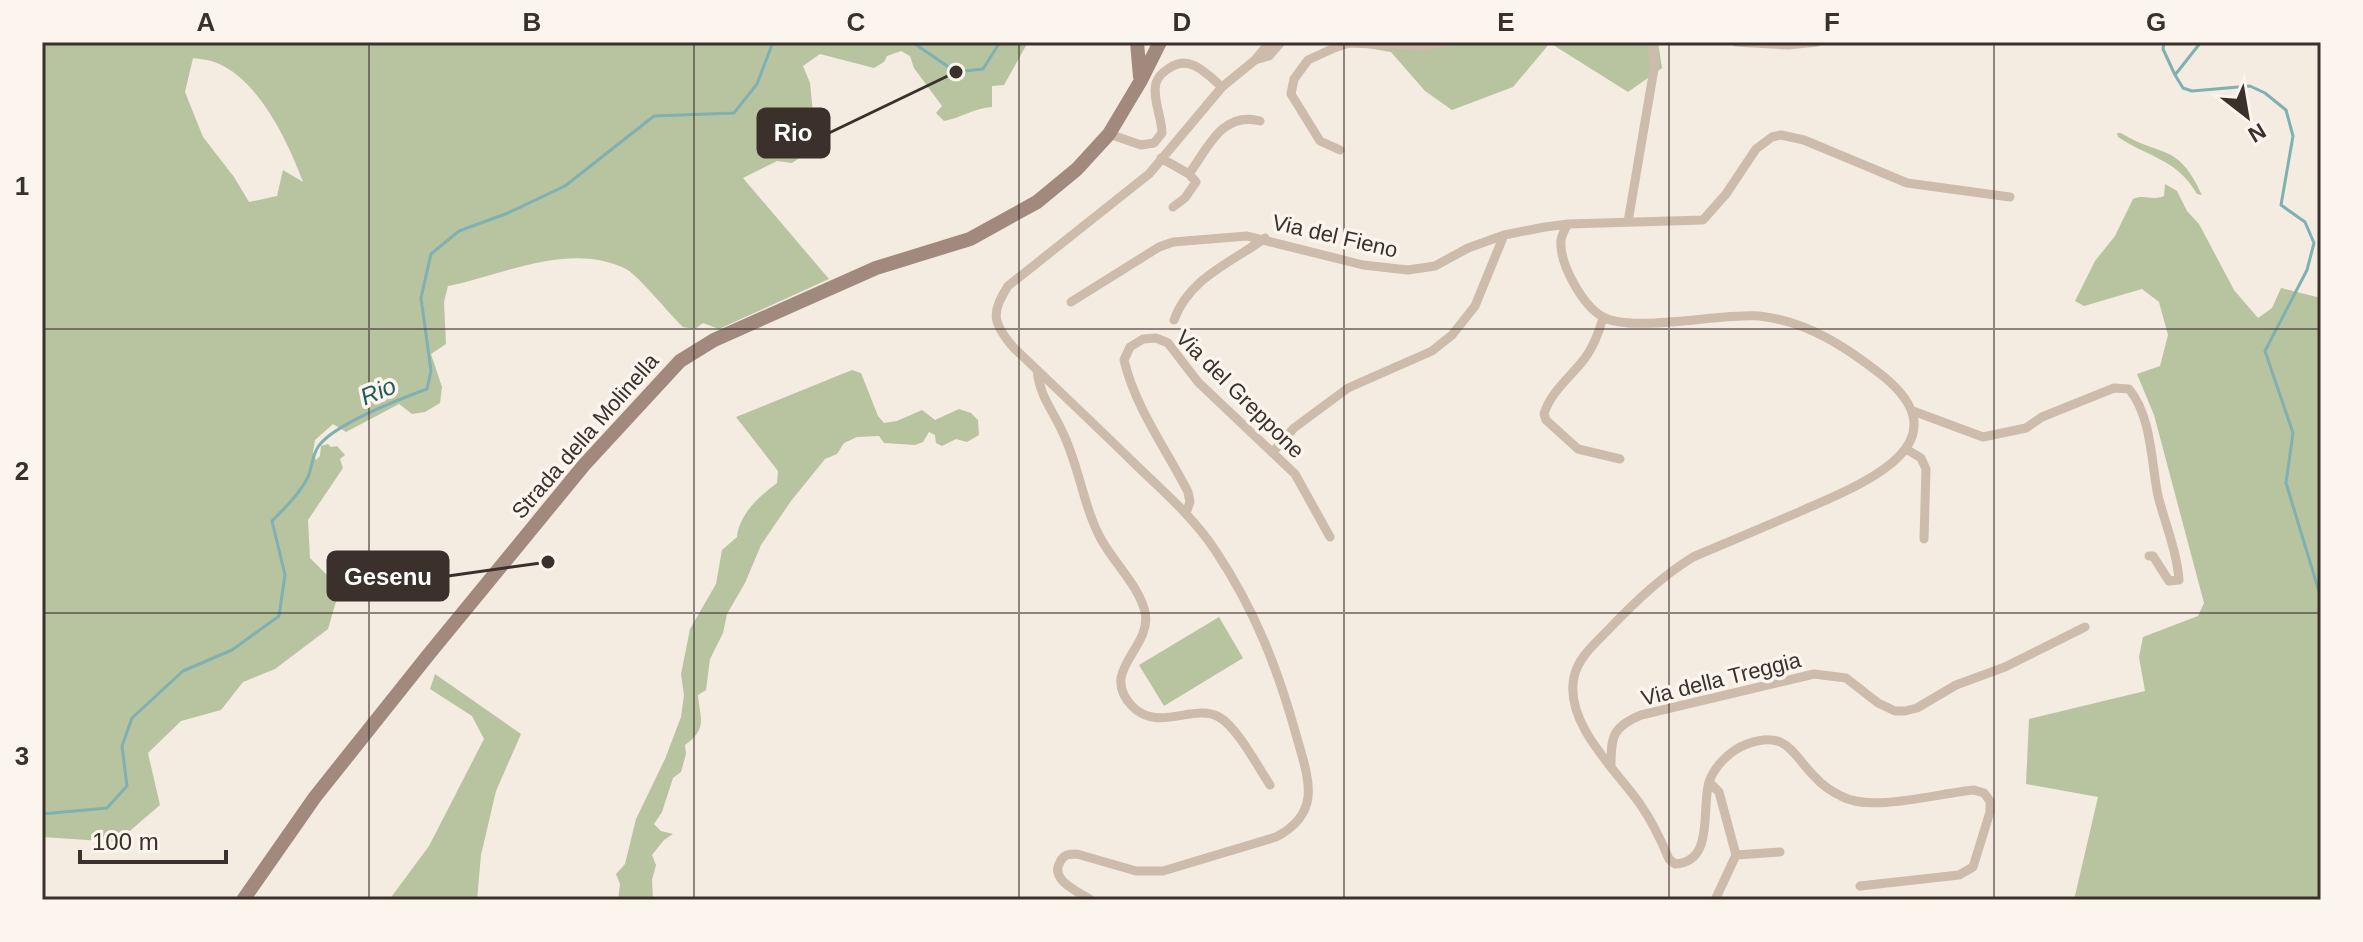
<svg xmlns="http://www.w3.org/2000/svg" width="2363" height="942" font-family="Helvetica,sans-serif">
<rect width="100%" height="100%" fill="#f4ebe1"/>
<!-- green -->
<path fill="#b8c4a0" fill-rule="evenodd" d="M42,42H1028L1004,85L992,86V107C974,108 961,118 944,121L936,113L942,106L914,68L910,56L901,51L887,56L884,62L874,68L820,54L803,66L810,83L813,113L810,130L804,142L805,154L792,163L777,161L743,178L829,279L719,329L703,323L695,329L683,327C669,314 640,277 626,269C570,241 503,275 448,286L444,302L446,344L431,354L442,387L440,403L425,412L412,414L399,404L346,432L333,424L315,440L313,452L316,460L320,456L321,446L328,444L331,447L337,446L345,455L340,459L343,468L308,520L310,558L340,588L328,629L275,669L243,682L221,710L181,721L148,753L160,805L117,842L42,837ZM193,58C200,59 210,60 217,63C259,80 288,142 303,182L283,170L277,196L249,202L234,177L203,137L185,92Z
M1357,42H1658L1662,68L1628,92L1550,43L1513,87L1452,110L1425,91L1391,52L1362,47Z
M2117,133H2121C2162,158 2178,142 2202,195L2197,194C2177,159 2148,157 2118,137Z
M2165,184L2177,191L2187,211L2199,224L2234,290L2258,318L2272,308L2281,288L2321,298V900H2074L2098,797L2026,784L2029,719L2145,691L2139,657L2143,637L2198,616L2204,603L2154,415L2137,374L2160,366L2168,335L2159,302L2142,289L2084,306L2075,301L2095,261L2115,236L2133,199C2144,194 2153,201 2164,196Z
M852,370L861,373L878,416L884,423L897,421L922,410L935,420L959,409L971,413L978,420L979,435L967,442L956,439L942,446L936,443L935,435L929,432L923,442L915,445L884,443L879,436L857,437L844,443L837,454L825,459L791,501L761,545L745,583L727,614L723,633L710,659L706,690L698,695C700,719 708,728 685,745L686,754L681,772L673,778L662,812L654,824L661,831L673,834L664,840L652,855L656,865L652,880L653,900H618L620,884L616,874L625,864L636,819L665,759L681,717L684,695L681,674L690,629L716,584L722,550L737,537C739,515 759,496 777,483L778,471L736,417Z
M1219,617L1243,658L1164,706L1139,665Z
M435,674L521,734L496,791L481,855L477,900H389L429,846L484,739L472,716L430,689Z"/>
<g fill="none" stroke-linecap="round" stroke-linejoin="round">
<!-- stream -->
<path stroke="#7fb0b2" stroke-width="3" d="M912,42L956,72L983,69L1000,42
M2164,42L2163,49L2175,75
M2201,42L2175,75L2183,88L2192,91L2250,86L2265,93L2286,110L2293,136L2281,205L2305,222L2314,243L2307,270L2265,351L2293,433L2286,483L2321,598
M42,814L107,808L127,786L122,746L132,718L183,671L232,650L279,616L285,575L272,521C285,508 300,493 308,477C312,468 312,456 318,447C333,424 400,399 427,389L431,371L421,298L431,254L459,231L508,213L565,186L654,116L734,113L757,84L773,42"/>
<!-- minor -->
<path stroke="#cdbbac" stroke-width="9" d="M1736,42L1788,45L1817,42
M1255,60L1269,56L1281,42
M1109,134L1141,145L1154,143L1162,133C1162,118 1152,98 1156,83C1158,77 1163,72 1168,69C1189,53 1206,73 1222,87
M1340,150L1320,141L1291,94L1294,79L1308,60L1334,48L1349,43L1423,46L1449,42
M1161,158L1189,174
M1173,207L1185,198L1196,182L1189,174C1208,148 1222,111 1260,121
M1628,222L1654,69L1652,42
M1568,224C1565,229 1562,234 1561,240C1559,264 1583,306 1603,317C1631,333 1722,313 1759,316C1807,321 1846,347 1883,376C1969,446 1855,487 1799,512C1764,527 1729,542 1693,557C1661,577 1636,601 1610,628C1596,643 1578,657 1574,677C1564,723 1616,770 1640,804C1652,821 1661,840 1669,859L1675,864C1715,862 1701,808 1709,782C1715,765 1731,750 1747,744C1788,729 1792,755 1816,778C1822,785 1833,792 1841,796C1870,813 1939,793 1974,790L1984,793L1990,801V812L1973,867L1959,875L1860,886
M1071,302L1159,247L1173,242L1247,236L1363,265L1408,270L1435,266L1468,248L1504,235L1545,227L1568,224L1703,220L1726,194L1756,149L1772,137L1781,135L1804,140L1907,183L2010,197
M1603,318C1599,332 1594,346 1585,358C1571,377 1551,391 1544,414L1546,420L1578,449L1620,459
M1174,320C1189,278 1231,263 1265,238
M1037,370C1040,397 1051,407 1062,431C1079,465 1083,506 1101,539C1114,563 1139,586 1145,612C1153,648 1098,670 1132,706C1157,733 1194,703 1219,717C1237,727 1258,767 1270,785
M1913,411L1983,437L2026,428L2042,417L2114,388L2129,389C2152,417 2151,462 2158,496C2165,523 2177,552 2179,580L2169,581L2153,556H2149
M1906,449L1921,458L1926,469L1924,539
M1273,452L1294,428L1348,388L1432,351L1452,335L1475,306L1504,235
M1186,513L1190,502L1188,492C1166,449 1135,407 1124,360L1130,347L1143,339L1156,338L1168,343L1198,382L1295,474L1330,537
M1611,766C1611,737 1612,727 1641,715L1814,674L1846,678L1878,703L1895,711H1905L1917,708L1956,685L2005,667L2085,627
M1709,782L1719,792L1736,855L1715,900
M1736,855L1780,852
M1091,900C1079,892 1049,880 1060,862C1064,854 1069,854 1077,854L1136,871H1163L1276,837C1322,813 1309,780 1297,738C1278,669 1255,610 1215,550C1194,518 1164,492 1137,466C1096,426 1055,387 1014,348C993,324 990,313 1008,286L1149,174L1222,87L1255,60L1270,42"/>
<!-- secondary -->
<path stroke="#a18a7d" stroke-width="14" d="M1137,42L1140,77
M243,900L315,797L429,654L584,465L680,361L714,340L876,268L970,239L1037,202L1077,169L1109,134L1140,82L1160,42"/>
</g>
<!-- grid -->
<path fill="none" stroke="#3b302b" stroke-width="2" stroke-opacity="0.55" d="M369,42V900M694,42V900M1019,42V900M1344,42V900M1669,42V900M1994,42V900M42,329H2321M42,613H2321"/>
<g text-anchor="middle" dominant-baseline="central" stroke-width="7" stroke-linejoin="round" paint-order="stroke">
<!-- street labels -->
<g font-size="22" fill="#3b302b" stroke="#fbf5ee">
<text transform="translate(1335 236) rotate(13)">Via del Fieno</text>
<text transform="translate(1240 394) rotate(45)">Via del Greppone</text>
<text transform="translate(585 436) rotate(-49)">Strada della Molinella</text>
<text transform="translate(1721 679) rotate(-14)">Via della Treggia</text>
</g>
<!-- water labels -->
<g font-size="24" font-style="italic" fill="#1f5a5e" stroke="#fbf5ee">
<text transform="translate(378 391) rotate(-23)">Rio</text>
</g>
</g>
<!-- callouts -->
<path fill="none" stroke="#3b302b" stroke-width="3" d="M956 72L829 133M548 562L448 576"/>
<g fill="#3b302b" stroke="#fbf5ee" stroke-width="3">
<circle cx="956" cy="72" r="8"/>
<circle cx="548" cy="562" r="8"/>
</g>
<g fill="#3b302b" stroke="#3b302b" stroke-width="3">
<rect x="758" y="109" width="71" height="48" rx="8"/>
<rect x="328" y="552" width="120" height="48" rx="8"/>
</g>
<g font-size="24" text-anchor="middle" font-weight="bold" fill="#fff">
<text x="793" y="141">Rio</text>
<text x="388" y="585">Gesenu</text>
</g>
<!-- border -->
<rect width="2363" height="942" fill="none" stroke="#fbf5ee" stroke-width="88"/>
<!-- north arrow -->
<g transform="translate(2247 116) rotate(149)" stroke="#fbf5ee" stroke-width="6" paint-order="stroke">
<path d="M0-6L14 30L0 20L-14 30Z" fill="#3b302b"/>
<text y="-12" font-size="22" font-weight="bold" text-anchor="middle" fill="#3b302b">N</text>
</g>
<!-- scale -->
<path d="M80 850v12h146v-12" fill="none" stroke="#3b302b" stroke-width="4"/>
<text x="92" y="850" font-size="24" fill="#3b302b" stroke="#fbf5ee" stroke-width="6" paint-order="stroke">100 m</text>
<rect x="44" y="44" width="2275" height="854" fill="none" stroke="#3b302b" stroke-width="3"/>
<g font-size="26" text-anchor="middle" font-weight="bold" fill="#3b302b">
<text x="206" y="31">A</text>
<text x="532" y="31">B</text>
<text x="856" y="31">C</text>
<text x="1182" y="31">D</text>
<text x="1506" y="31">E</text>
<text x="1832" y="31">F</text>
<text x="2156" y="31">G</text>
<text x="22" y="195">1</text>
<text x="22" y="480">2</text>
<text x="22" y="765">3</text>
</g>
</svg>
